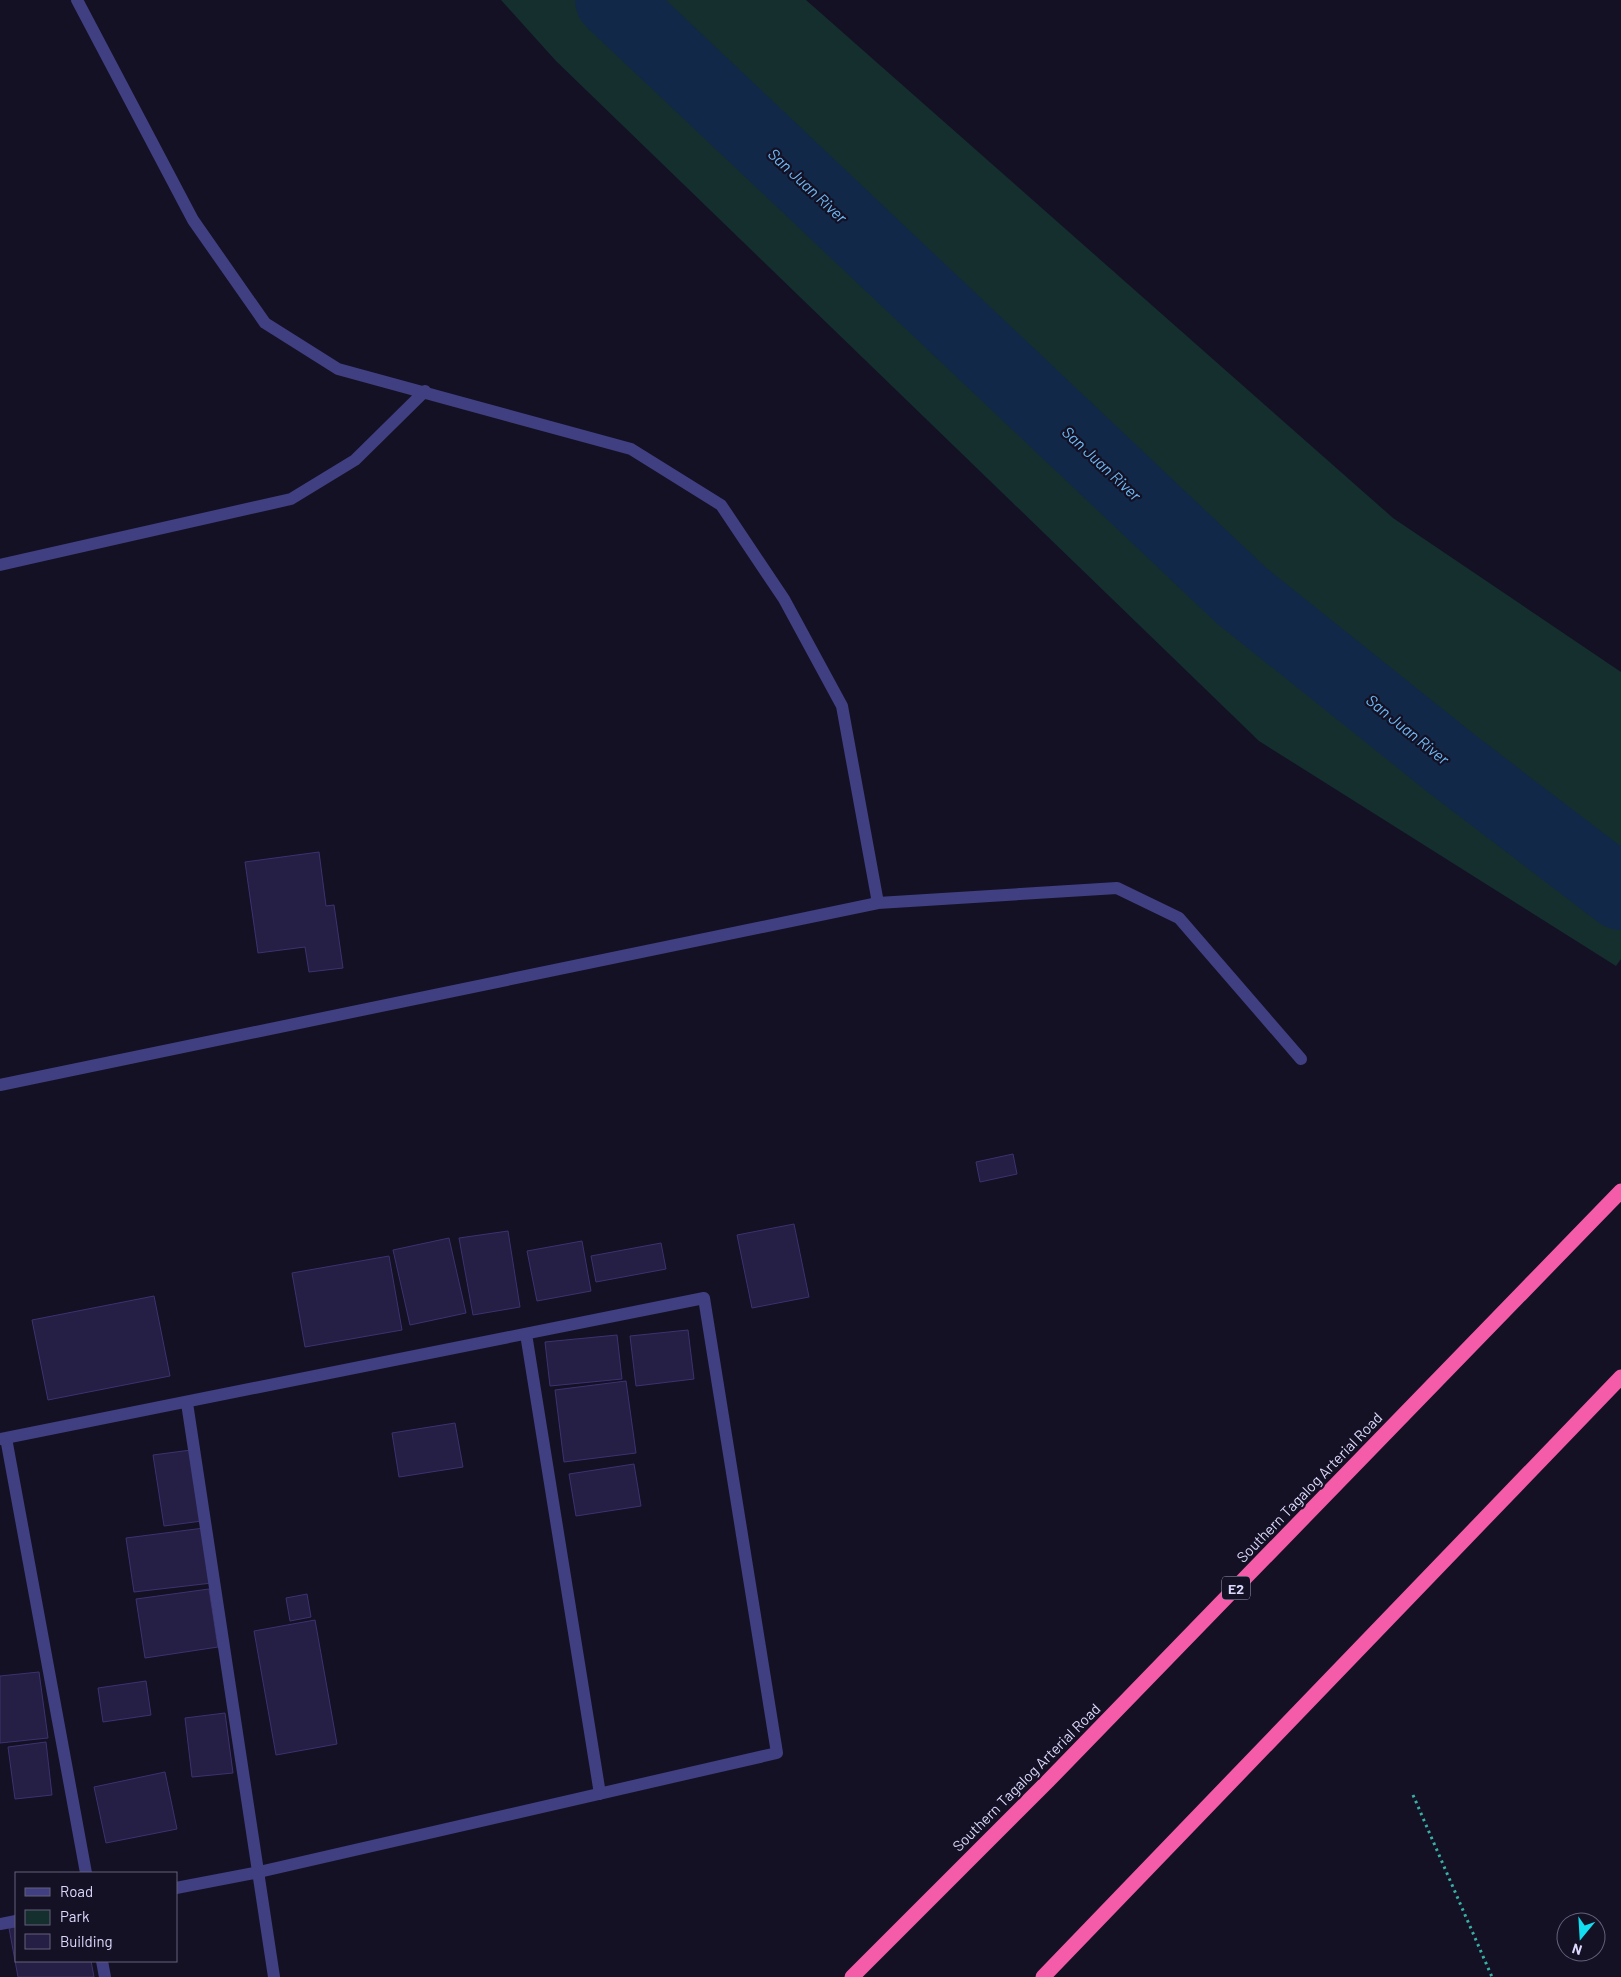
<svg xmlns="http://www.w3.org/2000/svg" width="1621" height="1977" font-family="Barlow,sans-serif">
<rect width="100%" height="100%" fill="#141125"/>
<!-- green -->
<path fill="#142f2d" d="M501,0H806L1393,518L1621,672V959L1616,966L1259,741L556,61Z"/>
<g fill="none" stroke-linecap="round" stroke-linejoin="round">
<!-- river -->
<path stroke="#122848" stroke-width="74" d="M612,0L1242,596L1452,764L1621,893"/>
</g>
<!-- building -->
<path fill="#251e45" stroke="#3d3270" d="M319,852L326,906L334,905L343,968L309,972L305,947L258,953L245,862Z
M1013,1154L1017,1174L980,1182L976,1162Z
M794,1224L809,1297L752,1308L737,1235Z
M508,1231L520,1307L473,1315L459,1238Z
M449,1238L466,1313L410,1325L393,1250Z
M582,1241L591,1291L537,1301L527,1251Z
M661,1243L666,1269L596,1282L591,1256Z
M389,1256L402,1330L305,1347L292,1273Z
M154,1296L170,1376L48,1400L32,1320Z
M688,1330L694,1379L636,1386L630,1336Z
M617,1335L622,1379L550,1386L545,1342Z
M626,1381L636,1453L564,1462L555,1390Z
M455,1423L463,1467L399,1477L392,1433Z
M191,1450L202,1521L164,1526L153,1455Z
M634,1464L641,1506L576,1516L569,1474Z
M204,1528L212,1583L134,1592L126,1538Z
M209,1589L218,1647L145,1658L136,1599Z
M307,1594L311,1617L290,1621L286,1598Z
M315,1620L337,1744L276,1755L254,1631Z
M39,1672L48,1738L0,1743V1676Z
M146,1681L151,1715L103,1722L98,1688Z
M225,1713L233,1773L192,1777L185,1718Z
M46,1742L52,1795L15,1799L8,1747Z
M165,1772L177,1829L106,1843L94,1787Z
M16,1927V1961H91L94,1977H18L9,1928Z"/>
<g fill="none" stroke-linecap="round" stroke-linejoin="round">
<!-- path -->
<path stroke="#38b0a6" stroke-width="3" stroke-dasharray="2.5 4" stroke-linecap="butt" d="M1413,1795L1492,1977"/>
<!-- minor -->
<path stroke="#403f81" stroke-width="12" d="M77,0L193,220L265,323L338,369L631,449L721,505L784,599L842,706L878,903
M0,565L291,499L355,460L425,391
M0,1085L878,903L1117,888L1179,918L1301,1059
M526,1334L600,1794
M187,1403L274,1977
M6,1438L86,1873
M0,1439L704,1298L777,1753L259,1872L176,1888
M0,1924L16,1921
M102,1961L105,1977"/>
<!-- highway -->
<path stroke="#f45ba8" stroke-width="15" d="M852,1977L1048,1781L1621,1191
M1043,1977L1621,1377"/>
</g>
<g text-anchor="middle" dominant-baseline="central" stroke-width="4.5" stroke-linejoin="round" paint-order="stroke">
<!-- shield labels -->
<rect fill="#141125" stroke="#9f9cbc" stroke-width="1" x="1222" y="1576.5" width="28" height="23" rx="4"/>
<g font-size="14" font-weight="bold" fill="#dbd8fc">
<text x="1236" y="1588">E2</text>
</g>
<!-- street labels -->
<g font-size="15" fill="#dbd8fc" stroke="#141125">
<text transform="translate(1309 1487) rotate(-46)">Southern Tagalog Arterial Road</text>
<text transform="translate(1026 1777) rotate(-45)">Southern Tagalog Arterial Road</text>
</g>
<!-- water labels -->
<g font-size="16" font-style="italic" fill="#6dbaf5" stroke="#141125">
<text transform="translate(808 185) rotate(43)">San Juan River</text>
<text transform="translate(1102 463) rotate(43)">San Juan River</text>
<text transform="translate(1408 729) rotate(39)">San Juan River</text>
</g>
</g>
<!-- legend -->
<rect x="15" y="1872" width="162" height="90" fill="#141125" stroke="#64617b"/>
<rect x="25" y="1888" width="25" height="8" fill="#403f81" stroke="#64617b"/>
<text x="60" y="1897" font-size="15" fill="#dbd8fc">Road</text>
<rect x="25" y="1910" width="25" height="15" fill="#142f2d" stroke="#64617b"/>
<text x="60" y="1922" font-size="15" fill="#dbd8fc">Park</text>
<rect x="25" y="1934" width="25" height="15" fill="#251e45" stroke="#64617b"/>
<text x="60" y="1947" font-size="15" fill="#dbd8fc">Building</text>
<!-- north arrow -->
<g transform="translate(1581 1937) rotate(198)"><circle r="24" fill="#141125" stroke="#64617b"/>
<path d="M0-4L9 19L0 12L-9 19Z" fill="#12deef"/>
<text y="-8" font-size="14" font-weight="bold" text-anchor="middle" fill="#dbd8fc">N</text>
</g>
</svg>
